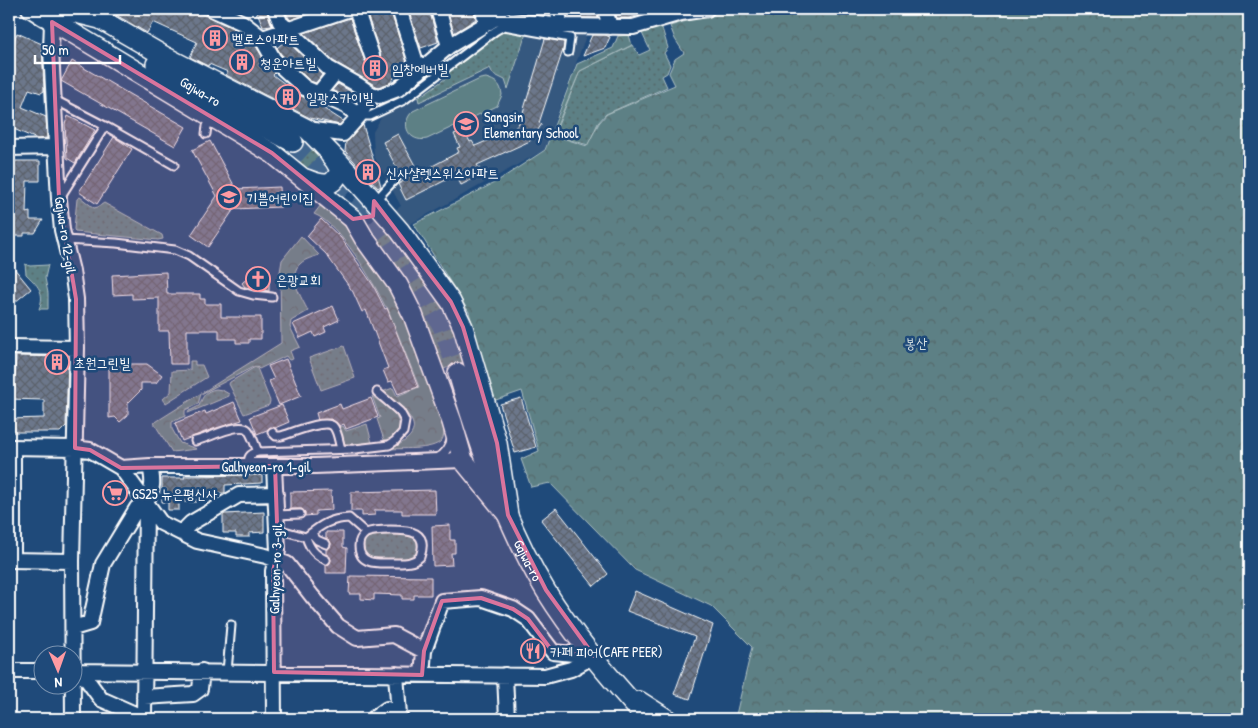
<svg xmlns="http://www.w3.org/2000/svg" width="1258" height="728" font-family="'Patrick Hand','Poor Story',sans-serif">
<defs>
<pattern id="grass-dots" width="8" height="8" patternUnits="userSpaceOnUse" patternTransform="scale(1.25)"><rect width="8" height="8" fill="#5d8085"/><path d="M2 2h.1M6 6h.1" fill="none" stroke="#55696b" stroke-width="1.8" stroke-linecap="round"/></pattern>
<pattern id="forest-crowns" width="20" height="18" patternUnits="userSpaceOnUse" patternTransform="scale(1.25)"><rect width="20" height="18" fill="#5d8085"/><path d="M2 6a3 3 0 1 1 6 0M12 15a3 3 0 1 1 6 0" fill="none" stroke="#55696b"/></pattern>
<pattern id="building-cross-hatch" width="8" height="8" patternUnits="userSpaceOnUse" patternTransform="scale(1.25)"><rect width="8" height="8" fill="#6c778b"/><path d="M0 0l8 8M0 8l8-8" fill="none" stroke="#5c626c"/></pattern>
</defs>
<rect width="100%" height="100%" fill="#1f4a7a"/>
<filter id="ink" filterUnits="userSpaceOnUse"><feTurbulence type="fractalNoise" baseFrequency=".02" numOctaves="2"/><feDisplacementMap in="SourceGraphic" scale="10" xChannelSelector="R" yChannelSelector="G"/><feConvolveMatrix kernelMatrix="1 2 1 2 8 2 1 2 1" color-interpolation-filters="sRGB"/></filter>
<g filter="url(#ink)">
<!-- built -->
<path fill="#36587f" d="M494,23L538,26L586,36L544,150L403,228L392,212L401,206L374,156L373,132L382,116L441,80L433,70Z"/>
<!-- grass -->
<path fill="url(#grass-dots)" stroke="#aec0c2" d="M661,25L668,48L664,53L670,65L667,73L662,76L667,87L606,114L598,123L588,145L554,135L580,71L633,45L639,55L650,50L641,31Z
M506,28L526,33L508,89L505,80L493,74L490,68L419,102L418,98L449,76L446,70Z
M314,141L334,167L329,179L297,166Z
M80,197L94,208L98,207L104,203L162,235L163,239L158,240L75,232L74,229L77,199Z
M392,232L446,303L466,361L438,371L375,243L381,233Z
M25,264L30,266L48,265L45,278L48,293V309H39C46,292 37,285 26,274Z
M344,346L355,378L321,390L309,358Z
M190,361H195V365H202L207,377L166,403L163,399L171,392L172,371L190,370Z
M255,367L257,368L270,401L269,405L244,414L229,384L230,382Z
M216,389L222,390L229,394V396L188,413L189,411L199,406C203,396 205,391 216,389Z
M409,530L421,543L416,560H366L359,543L366,533Z"/>
<!-- forest -->
<path fill="url(#forest-crowns)" stroke="#aec0c2" d="M712,9H1249V719H735L752,647L711,606L635,570L550,483L531,487L521,459L539,451L522,391L493,401L469,312L414,224L496,182L545,150L577,64L613,48L618,36L629,35L632,45L580,71L553,135L587,146L599,123L607,114L675,85L669,73L675,59L684,53L675,39L670,26L710,14Z
M321,205L341,222L358,241L397,298L406,318L440,414C442,422 445,430 443,438C438,451 402,448 390,449C434,430 407,412 382,392L393,388L397,396L419,387L387,307L385,306C373,281 340,224 314,214Z
M301,236L319,255C314,257 305,259 301,263C286,275 302,298 308,311L291,321L290,327L300,347L290,351L293,359L289,360L286,356L259,369L257,367H253L201,394L198,404L185,410V416L172,422V429L180,443L197,449L172,452L154,423L281,343L280,272L282,260Z
M372,396C382,404 404,415 398,431C395,437 390,439 384,440L377,419L380,418Z
M367,424L372,443L345,444L339,428L343,426L346,431Z"/>
<!-- garden -->
<path fill="#5d8085" stroke="#aec0c2" d="M486,78C496,81 501,84 502,95L497,106L427,139C409,143 399,124 413,111L480,79Z"/>
<!-- building -->
<path fill="url(#building-cross-hatch)" stroke="#fff" d="M120,9H191L239,31L254,43L262,56L263,63L265,62L275,73L273,75L301,96L312,101L343,121L340,125L310,118L226,75L228,72L209,64L208,66L190,57L197,42L153,22L147,33L116,15Z
M256,9H266L272,26L263,27Z
M284,9H322L290,20Z
M365,9H390L409,69L397,74L390,83L378,87L333,61L304,33L350,18L364,59L370,64H375L380,58V53Z
M408,9H417V11L429,9L438,42L421,48Z
M447,9H473L476,19L454,33Z
M566,9H596L598,18L568,17Z
M614,9H653V12L629,18H617Z
M17,33L42,44L44,91L41,93L29,89L22,107L46,117L47,138L37,139L9,127V52Z
M592,35H605L610,37L605,48L583,56Z
M545,39L564,42L563,50L539,123L542,124L530,141L477,165L483,174L461,185L456,175L406,200L398,184L404,181L402,175L399,172L383,142L398,134L419,173L459,152L457,148L460,147L454,134L464,130L470,142L472,141L475,146L512,130L517,126L521,119Z
M286,40L322,75L316,83L310,81L281,54L277,48Z
M72,61L186,127L175,146L61,81Z
M338,84L360,97L356,103L332,90Z
M68,116L95,130L75,163L67,158L65,124Z
M363,125L381,186L378,188L345,151L346,142Z
M114,137L132,149L97,204L79,192Z
M210,141L236,189L280,187L281,207L234,209L208,247L191,235L217,196L192,150Z
M9,161H40V181H27L26,213L30,212V220H43L35,233H24V236H9Z
M321,219L341,238L373,285L385,309L387,308L418,387L398,394L392,381L388,382L383,370L388,368L366,310L362,312L353,292L326,254L307,236Z
M9,262L31,289L9,307Z
M257,269L269,275V291L245,287L242,283Z
M166,272L167,294H200V299H205V304H221V317H261V339H249V343H236V339H219V330H187V364H170L169,331H159V298L132,299V294L113,295L112,275Z
M333,306L339,320L324,327L326,332L315,337L313,332L300,338L293,324Z
M16,356L66,357L68,358L66,426L60,432H9V419L44,418V400L9,399V390H14Z
M286,359L301,396L279,405L269,381L274,379L268,366Z
M114,364H147L162,375L156,383H141V390L128,403V415L120,422L115,417L109,418V367H114Z
M371,398L378,417L346,429L344,424L339,426L331,419L318,420L316,413L340,404L342,409Z
M521,398L536,447L515,453L500,404Z
M234,402L242,420L210,430L182,441L175,423L205,411L206,414Z
M282,405L289,422L275,428L270,427L267,430L257,434L250,417Z
M262,475V483L225,485V493H196L197,502H179V510H168V502H162V478H185L184,476Z
M435,490L436,514H402V510H375V515L362,516V511H351V492Z
M331,491L332,510L316,511V515L305,516V512L302,509H290V492Z
M556,508L608,574L594,586L541,520Z
M264,512V532L249,533V537H236V533H223V515L225,514Z
M450,525V540H455V553H451L452,565L433,566L432,526Z
M326,532H343V547L347,548L346,573H326V565L329,564L331,560L330,557L326,554V549L329,548L331,544L330,541L326,538Z
M350,576L431,577V595H414V599H402V595L374,594V600L361,599V594H349Z
M635,591L713,625L690,699L674,694L695,637L627,611Z"/>
<g fill="none" stroke-linecap="round" stroke-linejoin="round">
<!-- secondary-tunnel -->
<path stroke="#41658e" stroke-width="19" stroke-dasharray="19 9" stroke-linecap="butt" d="M293,142L375,219L387,234L418,283L442,326L458,373"/>
<defs>
<path id="service" d="M53,99L105,126L61,196
M359,116H370L404,100L495,31L504,26L570,38L568,52
M105,126L174,165
M206,134L207,126L214,121
M375,201L397,177
M65,240L116,243L175,250L189,256L239,291L253,295L272,297
M272,432L276,436H281C292,433 324,419 333,426C338,431 339,443 341,449
M195,441C207,439 240,421 248,430C252,435 255,445 258,452
M437,458C446,454 450,446 452,437
M248,466C248,457 249,454 258,452L355,449L389,445L395,441L403,432L405,421L400,412L377,392
M276,515L300,514
M277,529L306,537C310,549 314,554 326,560
M311,533L317,540L326,544
M306,537C321,525 329,519 349,518L366,533C361,537 359,540 359,546C359,566 380,563 393,563C403,563 412,564 420,557C429,531 410,530 390,530C382,530 374,530 366,533
M227,672L231,625"/>
<path id="minor" d="M29,9L43,18L52,22
M212,9L243,23L261,37L274,60L305,88L346,106L359,116
M275,9L280,22L328,68L358,85L371,94L379,96L398,89L449,46L496,18L561,26L633,27L681,13L707,9
M356,9L372,56
M399,9L419,72
M438,9L449,46
M482,9L487,23
M557,9L561,26
M605,9L610,27
M52,22L51,50L59,199L62,230L72,271L76,299L77,348L72,561L73,719
M261,37H266L349,9
M318,94L335,73
M307,129L343,134L359,116L371,94
M9,148L56,147
M9,347L77,348
M9,447L75,448L90,450L121,468L150,466H315L463,460
M13,447V560
M121,468L161,523L197,541L266,556L287,564L312,596L338,626L357,638L394,635L424,651L422,675
M146,501C154,490 153,479 150,466
M181,533L191,523L239,495L276,494
M9,560L72,561
M73,628L90,623L103,564L137,508L146,501L144,719
M424,651L442,601L481,598L513,609L528,619L553,652L594,656
M9,671H42
M72,671L545,676L571,669L594,656
M73,671L85,677L101,699L146,719
M396,674L399,715L401,719
M505,675L507,719
M144,697L193,694L200,689L202,671
M274,719L273,571L278,551L274,466
M373,719L387,709L399,715L396,719"/>
<g id="secondary">
<path d="M60,9L100,19L164,56L307,129L339,162L374,201L400,231L451,302L463,327L497,443L508,515"/>
<path d="M52,22L66,29L272,153L353,219L364,238L398,285L413,315L452,422L463,460L507,514"/>
<path id="s1" d="M156,64L247,118L293,142"/>
<path d="M306,179C311,181 319,184 325,184C332,185 340,176 339,168C337,164 333,158 330,155"/>
<path id="s2" d="M458,373C479,445 507,528 546,591C574,636 612,681 647,719"/>
<path d="M639,701L667,719"/>
</g>
</defs>
<!-- service casing -->
<use href="#service" stroke="#fff" stroke-width="11"/>
<!-- minor casing -->
<use href="#minor" stroke="#fff" stroke-width="18"/>
<!-- secondary casing -->
<use href="#secondary" stroke="#fff" stroke-width="22"/>
<!-- service -->
<use href="#service" stroke="#1f4a7a" stroke-width="7"/>
<!-- minor -->
<use href="#minor" stroke="#1f4a7a" stroke-width="14"/>
<!-- secondary -->
<use href="#secondary" stroke="#1f4a7a" stroke-width="19"/>
</g>
</g>
<!-- marked area -->
<path fill="#da749d" fill-opacity="0.2" stroke="#da749d" stroke-width="4" stroke-linejoin="round" d="M52,22L272,153L353,219L373,216L374,201L451,302L463,327L497,443L508,515L546,590L594,656L553,652L528,619L513,609L481,598L442,601L424,651L422,675L274,672L273,571L278,551L275,466L121,468L90,450L75,448L76,299L59,199Z"/>
<!-- icons -->
<defs>
<symbol id="building-ring" viewBox="-11 -11 22 22"><circle r="9.5" fill="#1f4a7a" stroke="#ff9aa2" stroke-width="1.5"/><path d="M-4-6H4V6H1V3H-1V6H-4ZM-2.5-4.3h1.7v1.8h-1.7ZM.8-4.3h1.7v1.8H.8ZM-2.5-1h1.7V.8h-1.7ZM.8-1h1.7V.8H.8Z" fill="#ff9aa2"/></symbol>
<symbol id="school-ring" viewBox="-11 -11 22 22"><circle r="9.5" fill="#1f4a7a" stroke="#ff9aa2" stroke-width="1.5"/><path d="M0-5L7-2L0 1L-7-2ZM-4 1L0 2.5L4 1V4Q0 6-4 4Z" fill="#ff9aa2"/></symbol>
<symbol id="church-ring" viewBox="-11 -11 22 22"><circle r="9.5" fill="#1f4a7a" stroke="#ff9aa2" stroke-width="1.5"/><path d="M-1.2-6h2.4v3.5h3.3v2.4h-3.3V6h-2.4V-.1h-3.3v-2.4h3.3Z" fill="#ff9aa2"/></symbol>
<symbol id="supermarket-ring" viewBox="-11 -11 22 22"><circle r="9.5" fill="#1f4a7a" stroke="#ff9aa2" stroke-width="1.5"/><path d="M-6-5.5h2.5l.6 2H6L4.5 2H-2.5L-4.4-4H-6ZM-1.5 3.2a1.3 1.3 0 1 0 .1 0ZM3 3.2a1.3 1.3 0 1 0 .1 0Z" fill="#ff9aa2"/></symbol>
<symbol id="restaurant-ring" viewBox="-11 -11 22 22"><circle r="9.5" fill="#1f4a7a" stroke="#ff9aa2" stroke-width="1.5"/><path d="M-5-6h1v4h1v-4h1v4h1v-4h1v5L-1.5 .5V6h-2V.5L-5-1ZM5-6V6H3V1.5H1.5Q1.5-4 5-6Z" fill="#ff9aa2"/></symbol>
</defs>
<g fill-rule="evenodd">
<use href="#building-ring" x="201" y="24" width="28" height="28"/>
<use href="#building-ring" x="228" y="48" width="28" height="28"/>
<use href="#building-ring" x="361" y="54" width="28" height="28"/>
<use href="#building-ring" x="274" y="83" width="28" height="28"/>
<use href="#school-ring" x="452" y="110" width="28" height="28"/>
<use href="#building-ring" x="354" y="158" width="28" height="28"/>
<use href="#school-ring" x="215" y="183" width="28" height="28"/>
<use href="#church-ring" x="244" y="265" width="28" height="28"/>
<use href="#building-ring" x="43" y="348" width="28" height="28"/>
<use href="#supermarket-ring" x="101" y="479" width="28" height="28"/>
<use href="#restaurant-ring" x="519" y="637" width="28" height="28"/>
</g>
<g text-anchor="middle" dominant-baseline="central" stroke-width="5" stroke-linejoin="round" paint-order="stroke">
<!-- poi labels -->
<g font-size="14" fill="#fff" stroke="#1f4a7a" text-anchor="start">
<text x="232" y="38">벨로스아파트</text>
<text x="260" y="62">청운아트빌</text>
<text x="392" y="68">임창에버빌</text>
<text x="306" y="97">일광스카이빌</text>
<text x="484" y="116">Sangsin<tspan x="484" dy="16">Elementary School</tspan></text>
<text x="386" y="172">신사샬렛스위스아파트</text>
<text x="246" y="197">기쁨어린이집</text>
<text x="276" y="279">은광교회</text>
<text x="74" y="362">초원그린빌</text>
<text x="132" y="493">GS25 뉴은평신사</text>
<text x="550" y="651">카페 피어(CAFE PEER)</text>
</g>
<!-- street labels -->
<g font-size="14" fill="#fff" stroke="#1f4a7a">
<text stroke="none"><textPath href="#s1" startOffset="52">Gajwa-ro</textPath></text>
<text transform="translate(66 235) rotate(81)">Gajwa-ro 12-gil</text>
<text x="266" y="466">Galhyeon-ro 1-gil</text>
<text stroke="none"><textPath href="#s2" startOffset="200">Gajwa-ro</textPath></text>
<text transform="translate(275 569) rotate(-88)">Galhyeon-ro 3-gil</text>
</g>
<!-- park labels -->
<g font-size="14" fill="#d6dfe0" stroke="#1f4a7a">
<text x="916" y="342">봉산</text>
</g>
</g>
<!-- margin -->
<rect width="1258" height="728" fill="none" stroke="#1f4a7a" stroke-width="30"/>
<rect x="15" y="15" width="1228" height="698" fill="none" stroke="#fff" stroke-width="2" filter="url(#ink)"/>
<!-- north arrow -->
<g transform="translate(58 670) rotate(178)"><circle r="24" fill="#1f4a7a" stroke="#7992af"/>
<path d="M0-4L9 19L0 12L-9 19Z" fill="#ff9aa2"/>
<text y="-8" font-size="14" font-weight="bold" text-anchor="middle" fill="#ffffff">N</text>
</g>
<!-- scale -->
<path d="M35 55v8h85v-8" fill="none" stroke="#ffffff" stroke-width="2.5"/>
<text x="42" y="55" font-size="15" fill="#ffffff" stroke="#1f4a7a" stroke-width="4" paint-order="stroke">50 m</text>
</svg>
